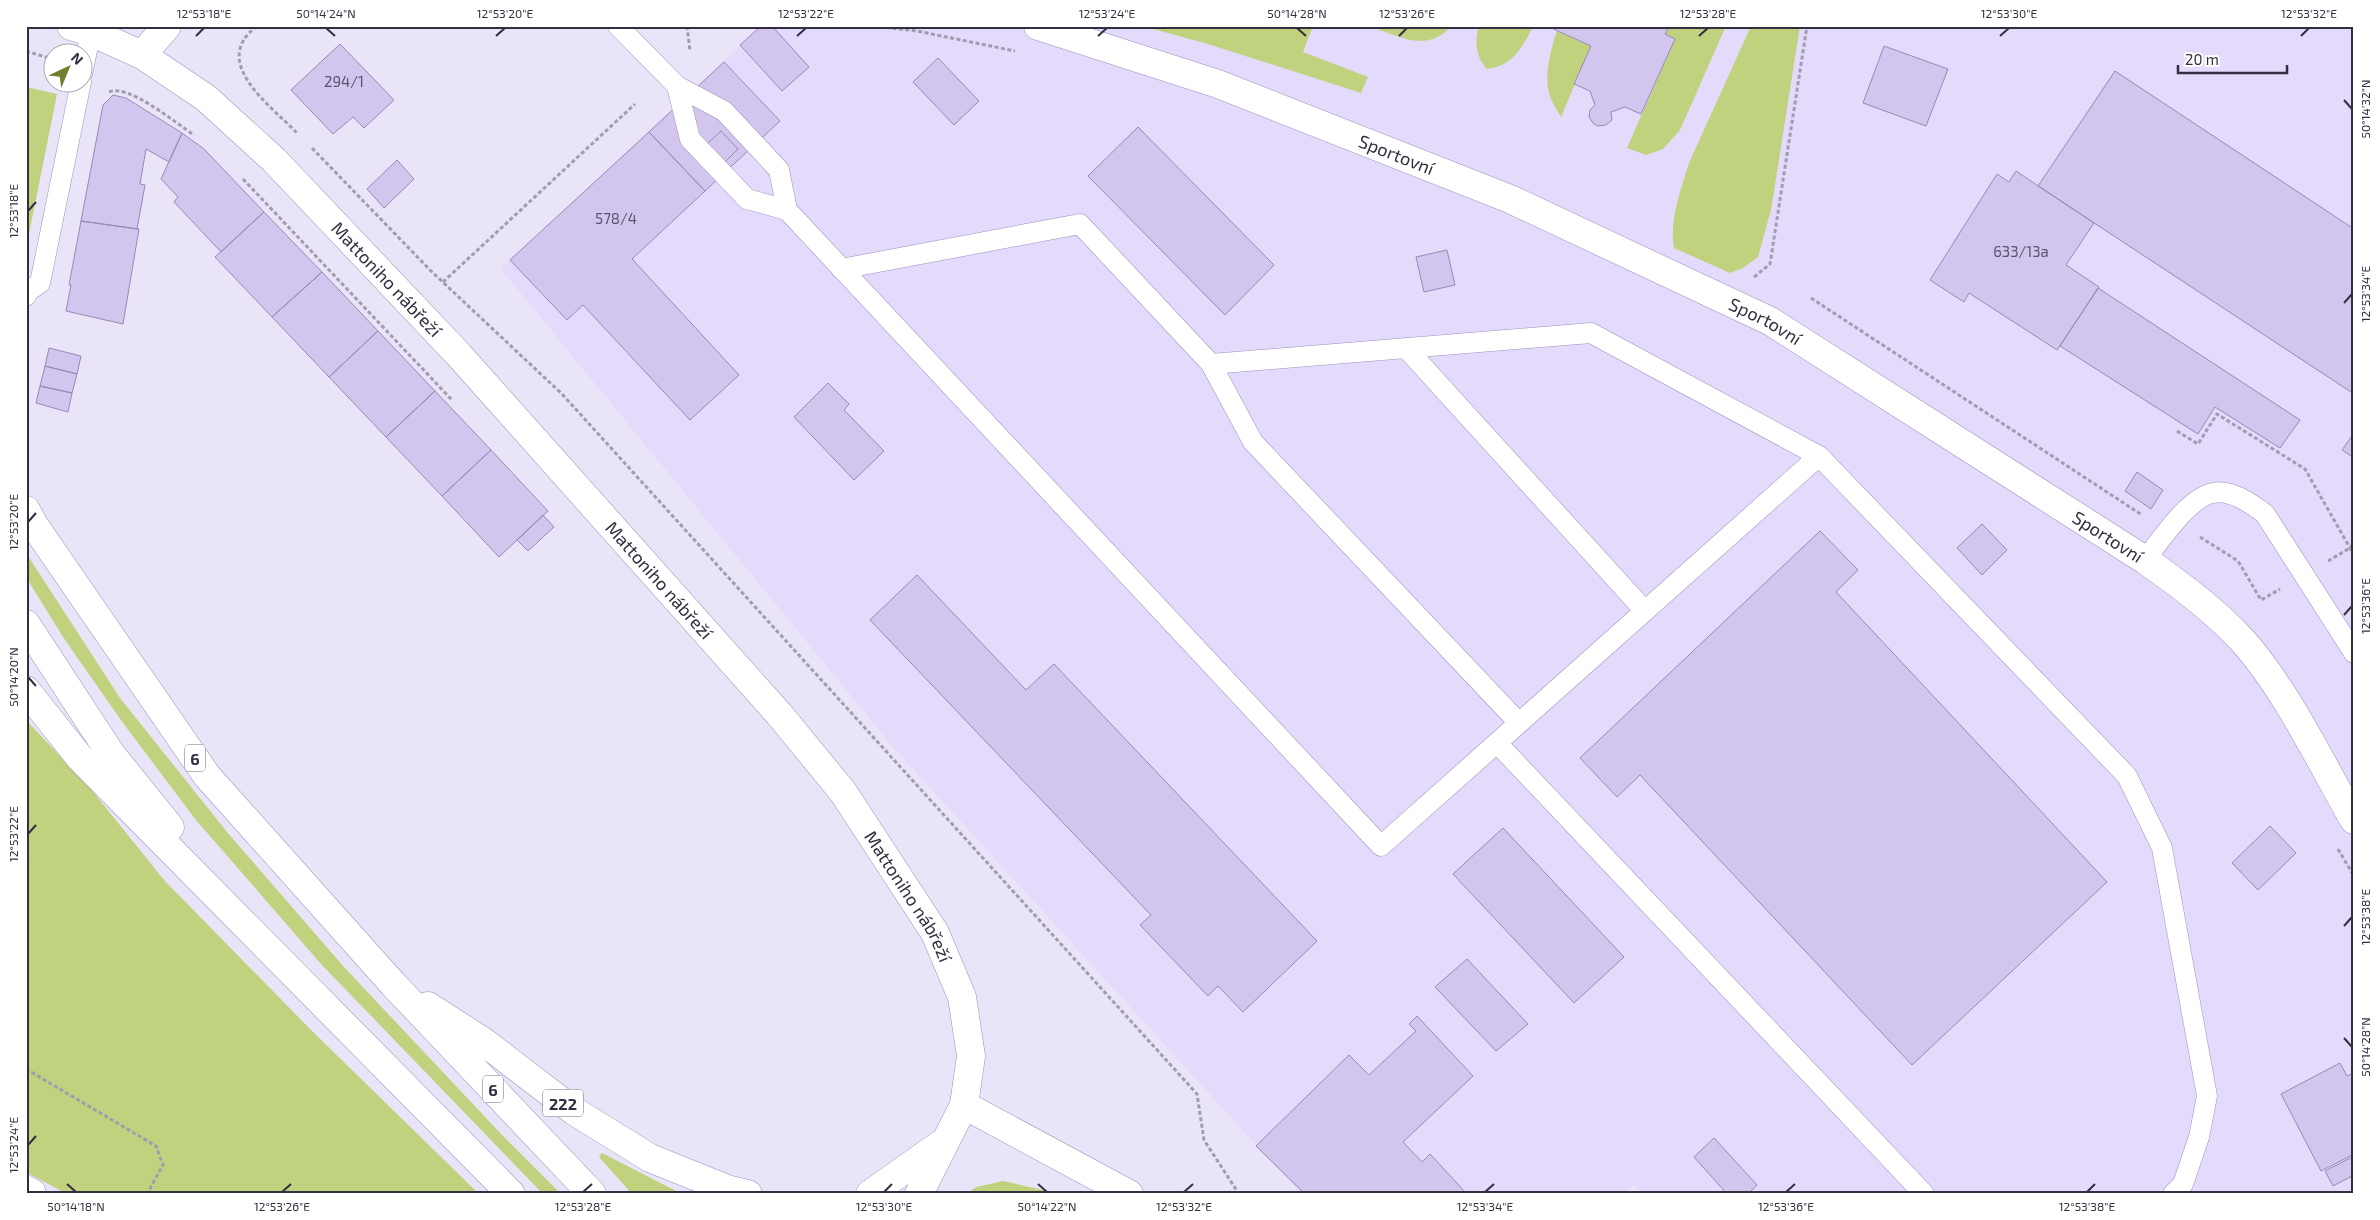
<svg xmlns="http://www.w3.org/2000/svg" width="2380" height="1220" font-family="'Exo 2',sans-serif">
<rect width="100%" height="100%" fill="#e9e4f7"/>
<!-- built -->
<path fill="#e4dafc" d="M761,26H2354V1194H1644L1634,1185L1624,1194H1301L893,747L501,269Z"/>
<!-- green -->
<path fill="#c0d27e" d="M1142,26H1313L1303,52L1368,77L1361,93L1208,44Z
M1370,26H1451C1429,53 1398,37 1370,26Z
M1479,26H1533C1523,47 1513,66 1487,69C1476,56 1474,43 1479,26Z
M1669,26H1726L1680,130L1663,149L1646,155L1627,148L1675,39L1665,34Z
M1751,26H1800L1771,210L1758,257L1743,268L1730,273L1674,248C1669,221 1681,189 1689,163Z
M1557,31L1591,46L1561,117C1557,110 1551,101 1549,93C1544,74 1551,49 1557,31Z
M26,87L57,94L26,249Z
M26,553L120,698L227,832L344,967L503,1136L561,1194H543L321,964L196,820L123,723L63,637L26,577Z
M26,720L90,788L164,880L311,1030L479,1194H67L26,1172Z
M602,1153L682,1194H632L599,1157Z
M1003,1181L1061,1194H967L976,1187Z"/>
<!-- building -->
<path fill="#d2c6ef" stroke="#9789b6" d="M761,26H772L809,67L782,91L740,45Z
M1547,26H1669L1665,34L1675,39L1641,114L1625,107L1611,112L1612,120L1606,125L1597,126L1593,123L1589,117L1590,110L1595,105L1590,91L1574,84L1591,46Z
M340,44L394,100L364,128L353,117L333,134L291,90Z
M1884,46L1948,69L1926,126L1863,103Z
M938,58L979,101L954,125L913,82Z
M724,62L780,121L705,191L649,132Z
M2115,71L2354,229V394L2038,186Z
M113,95L126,98L182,133L169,162L146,149L140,184L145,185L137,229L81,221L103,105Z
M1138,127L1274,265L1225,315L1088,176Z
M721,131L738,149L725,162L707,144Z
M649,132L705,191L632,259L739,375L690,420L583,305L567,320L510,260Z
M182,133L204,149L264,212L221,252L174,202L178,197L161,179Z
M397,160L414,179L384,208L367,189Z
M2016,171L2094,223L2066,265L2099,287L2057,350L1969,293L1964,302L1930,280L1997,174L2009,182Z
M264,212L322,272L272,317L215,257Z
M81,221L139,229L123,324L66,311L71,285H69Z
M1447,250L1455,285L1424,292L1416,257Z
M322,272L378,331L329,377L272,317Z
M2098,288L2300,420L2280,448L2215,407L2198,434L2060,346Z
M378,331L435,391L386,437L329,377Z
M49,348L81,356L77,374L45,366Z
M45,366L77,374L72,393L40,386Z
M828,383L849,404L844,410L884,451L854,480L794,417Z
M40,386L72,393L68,412L36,403Z
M435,391L491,450L442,496L386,437Z
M2354,433V458L2342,450Z
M491,450L548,511L499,557L442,496Z
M2137,472L2163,490L2151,509L2125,491Z
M543,515L554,527L528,551L517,540Z
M1982,524L2007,550L1982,575L1957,548Z
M1820,531L1858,570L1836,592L2107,882L1912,1065L1640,775L1617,797L1580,758Z
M917,575L1026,690L1054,664L1317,941L1243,1012L1218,986L1208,996L1140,925L1151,915L870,620Z
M2270,826L2296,853L2258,890L2232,863Z
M1503,828L1624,957L1574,1003L1453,874Z
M1467,959L1528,1024L1496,1051L1435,987Z
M1417,1016L1473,1076L1403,1142L1422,1162L1430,1154L1467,1194H1305L1256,1146L1349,1055L1369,1075L1416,1031L1409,1024Z
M2340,1063L2347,1076L2354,1073V1154L2321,1171L2281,1094Z
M1714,1138L1757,1185L1748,1194H1727L1694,1157Z
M2354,1156V1175L2333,1186L2325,1171Z"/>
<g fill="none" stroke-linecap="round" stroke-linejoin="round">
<defs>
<path id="service" d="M618,26L677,86L724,111L779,170L787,210L1381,846L1819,456L2127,776L2162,848L2207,1096L2199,1137L2183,1184L2173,1194
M82,74L91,32
M677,86L690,139L747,199L787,210
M841,269L1080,224L1211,364L1591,333L1819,456
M26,296L27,292L40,283L81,82
M1406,348L1645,611
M1211,364L1253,442L1519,723
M2145,560C2160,541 2189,497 2213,493C2231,489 2252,504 2265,514L2354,653
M1497,743L1924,1194
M26,1185L35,1190"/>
<g id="tertiary">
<path id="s1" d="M1038,26L1218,84L1510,199L1770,321L2145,560C2179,584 2213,609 2241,639C2285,687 2321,763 2354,820"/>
<path d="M142,55L167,26"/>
</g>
<g id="secondary">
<path id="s2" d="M71,26L91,32L142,55L206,98L274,160L458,354L779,714L843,792L935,933L962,997L971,1056L964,1105L1129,1194"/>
</g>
<path id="trunk" d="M26,510L34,525L207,776L393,984L592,1194
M26,624L111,754L170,827
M26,690L80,758L511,1194
M428,1006L484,1042L574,1111L650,1158L727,1189L748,1194
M870,1194L941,1144
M919,1194L964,1105"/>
</defs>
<!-- service casing -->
<use href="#service" stroke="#9d8fbd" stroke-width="21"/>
<!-- tertiary casing -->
<use href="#tertiary" stroke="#9d8fbd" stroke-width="29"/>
<!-- secondary casing -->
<use href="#secondary" stroke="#9d8fbd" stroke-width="29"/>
<!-- trunk casing -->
<use href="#trunk" stroke="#9d8fbd" stroke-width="29"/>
<!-- path -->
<path stroke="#a19caf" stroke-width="3" stroke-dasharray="4 2.5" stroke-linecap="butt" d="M257,26C209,62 270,105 297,133
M687,26L690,51
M873,26L917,31L1015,51
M26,51L52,59
M109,92C128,83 177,124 194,135
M312,148L431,271L562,394L1197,1094L1204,1140L1239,1194
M243,179L452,400
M1754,277L1770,264L1807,26
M443,282L635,104
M1811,298L2142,515
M2177,431L2198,444L2217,414L2305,469L2354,555
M2200,537L2238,561L2261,600L2280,589
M2328,561L2350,548L2354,542
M2338,849L2354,876
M26,1069L156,1146L163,1165L147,1194"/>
<!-- service -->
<use href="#service" stroke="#fff" stroke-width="20"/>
<!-- tertiary -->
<use href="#tertiary" stroke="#fff" stroke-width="28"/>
<!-- secondary -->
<use href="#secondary" stroke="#fff" stroke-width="28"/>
<!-- trunk -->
<use href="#trunk" stroke="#fff" stroke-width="28"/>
</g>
<!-- ticks -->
<path fill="none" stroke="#332e40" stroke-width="2" d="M326,28L335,36M1297,28L1306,36M196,36L204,28M496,36L505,28M797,36L806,28M1098,36L1107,28M1399,36L1407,28M1699,36L1708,28M2000,36L2009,28M2301,36L2309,28M2344,100L2352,109M28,211L36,202M2344,303L2352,294M28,522L36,513M2344,615L2352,606M28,677L36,686M28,834L36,825M2344,926L2352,917M2344,1038L2352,1047M28,1145L36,1136M67,1184L76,1192M1038,1184L1047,1192M282,1192L291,1184M583,1192L592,1184M884,1192L892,1184M1184,1192L1193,1184M1485,1192L1494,1184M1786,1192L1795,1184M2087,1192L2095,1184"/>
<g text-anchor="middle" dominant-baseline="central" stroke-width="4" stroke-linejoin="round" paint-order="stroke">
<!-- number labels -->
<g font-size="15" fill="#5b546c">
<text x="344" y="81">294/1</text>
<text x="616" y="218">578/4</text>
<text x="2021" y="251">633/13a</text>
</g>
<!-- shield labels -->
<g fill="#fff" stroke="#706d79" stroke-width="1">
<rect x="185" y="744.5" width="20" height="27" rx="4"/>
<rect x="483" y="1075.5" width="20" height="27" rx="4"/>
<rect x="543" y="1089.5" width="40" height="27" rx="4"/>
</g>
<g font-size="16" font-weight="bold" fill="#332e40">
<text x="195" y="758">6</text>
<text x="493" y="1089">6</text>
<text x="563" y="1103">222</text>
</g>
<!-- street labels -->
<g font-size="18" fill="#332e40" stroke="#fff">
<text stroke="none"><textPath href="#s1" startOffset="381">Sportovní</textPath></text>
<text stroke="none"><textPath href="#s2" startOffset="410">Mattoniho nábřeží</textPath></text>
<text stroke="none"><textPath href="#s1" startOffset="786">Sportovní</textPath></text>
<text stroke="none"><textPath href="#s1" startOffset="1191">Sportovní</textPath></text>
<text stroke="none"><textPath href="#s2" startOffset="816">Mattoniho nábřeží</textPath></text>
<text stroke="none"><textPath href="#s2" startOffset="1220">Mattoniho nábřeží</textPath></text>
</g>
</g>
<!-- border -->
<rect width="2380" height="1220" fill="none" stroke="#ffffff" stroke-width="55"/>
<!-- north arrow -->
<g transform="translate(68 68) rotate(44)"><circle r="24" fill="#ffffff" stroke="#adabb3"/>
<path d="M0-4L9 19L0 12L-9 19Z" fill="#707f2d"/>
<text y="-8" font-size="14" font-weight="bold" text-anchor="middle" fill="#332e40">N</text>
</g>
<!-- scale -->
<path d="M2178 65v8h109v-8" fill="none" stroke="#332e40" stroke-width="2.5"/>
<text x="2185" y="65" font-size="15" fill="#332e40" stroke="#ffffff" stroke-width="4" paint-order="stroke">20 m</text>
<rect x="28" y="28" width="2324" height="1164" fill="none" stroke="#332e40" stroke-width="2"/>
<g font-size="12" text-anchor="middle" fill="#332e40">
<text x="204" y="18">12°53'18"E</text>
<text x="326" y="18">50°14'24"N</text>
<text x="505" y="18">12°53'20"E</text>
<text x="806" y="18">12°53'22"E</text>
<text x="1107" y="18">12°53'24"E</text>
<text x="1297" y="18">50°14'28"N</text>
<text x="1407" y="18">12°53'26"E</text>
<text x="1708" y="18">12°53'28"E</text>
<text x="2009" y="18">12°53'30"E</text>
<text x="2309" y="18">12°53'32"E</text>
<text transform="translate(2366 109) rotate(-90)" y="4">50°14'32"N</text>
<text transform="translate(14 211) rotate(-90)" y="4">12°53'18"E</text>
<text transform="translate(2366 294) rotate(-90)" y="4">12°53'34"E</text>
<text transform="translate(14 522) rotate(-90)" y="4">12°53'20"E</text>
<text transform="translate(2366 606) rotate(-90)" y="4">12°53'36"E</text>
<text transform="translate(14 677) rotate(-90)" y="4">50°14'20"N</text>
<text transform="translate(14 834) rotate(-90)" y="4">12°53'22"E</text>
<text transform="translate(2366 917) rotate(-90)" y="4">12°53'38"E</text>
<text transform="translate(2366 1047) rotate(-90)" y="4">50°14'28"N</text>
<text transform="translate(14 1145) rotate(-90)" y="4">12°53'24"E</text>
<text x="76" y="1211">50°14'18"N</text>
<text x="282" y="1211">12°53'26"E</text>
<text x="583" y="1211">12°53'28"E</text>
<text x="884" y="1211">12°53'30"E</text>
<text x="1047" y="1211">50°14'22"N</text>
<text x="1184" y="1211">12°53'32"E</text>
<text x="1485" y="1211">12°53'34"E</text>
<text x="1786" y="1211">12°53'36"E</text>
<text x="2087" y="1211">12°53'38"E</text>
</g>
</svg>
